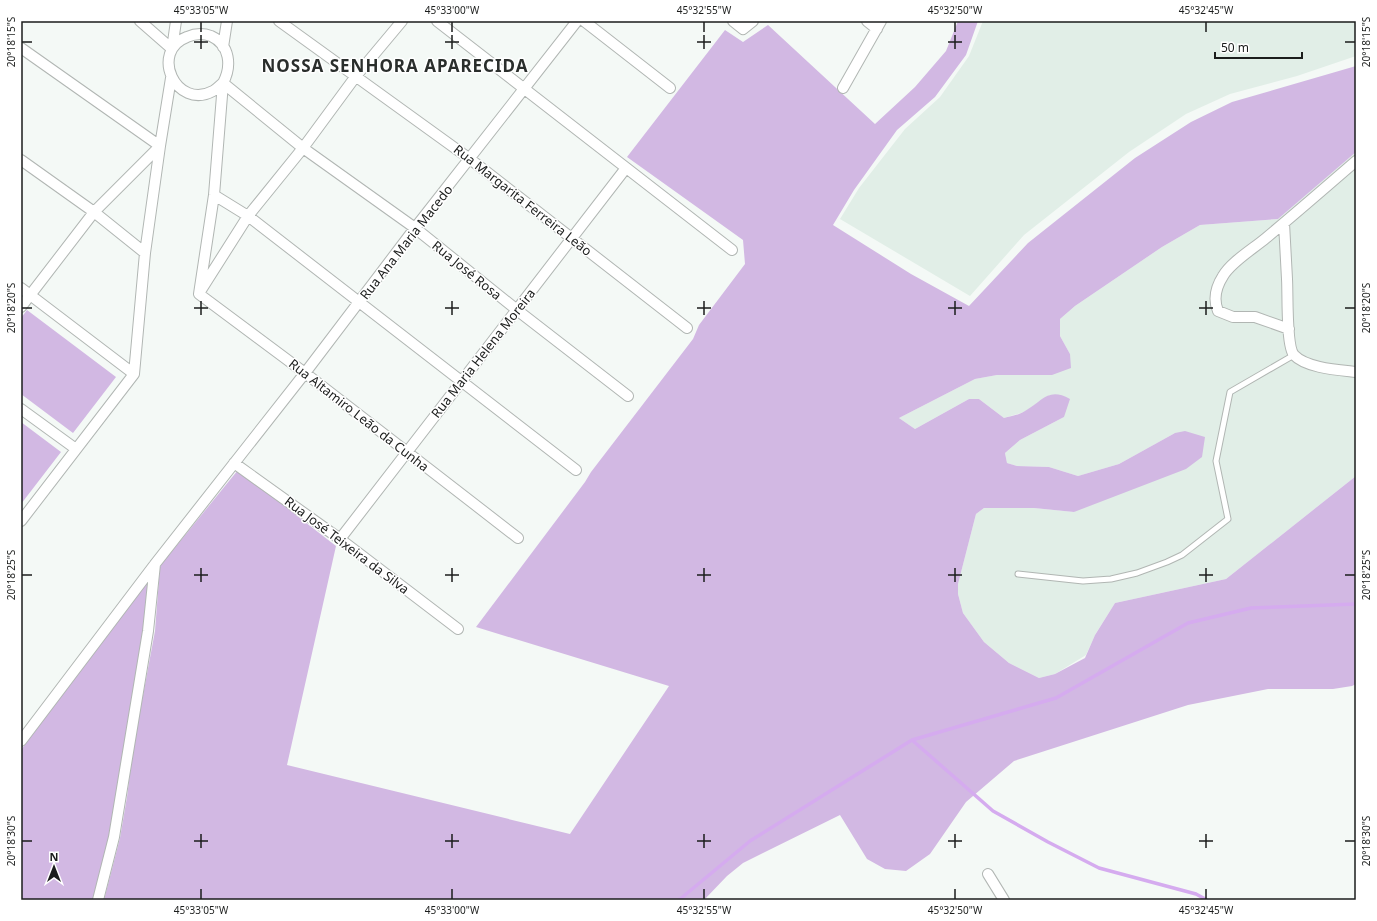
<svg xmlns="http://www.w3.org/2000/svg" width="1377" height="921" font-family="'Noto Sans',sans-serif">
<rect width="100%" height="100%" fill="#f4f9f6"/>
<!-- built -->
<path fill="#e1eee7" d="M983,21H1356V56L1297,76L1230,94L1186,114L1129,152L1024,235L970,296L840,219L859,188L905,129L940,97L969,56Z
M1356,152V476L1226,579L1115,603L1096,633L1086,655L1055,674L1039,678L1009,663L984,642L963,613L958,594V584L976,514L984,508H1034L1074,512L1175,433L1119,464L1078,476L1049,467L1017,466L1007,463L1005,453L1020,440L1064,417L1050,395L1024,412L1004,418L979,399H969L915,429L899,418L975,379L997,375L1024,374L1070,354L1060,336V319L1075,306L1162,247L1200,225L1278,219Z"/>
<!-- green -->
<path fill="#d2b8e3" d="M958,21H978L966,55L935,97L897,130L854,190L833,225L911,274L969,306L1028,243L1135,158L1191,122L1232,102L1356,66V152L1278,219L1200,225L1162,247L1075,306L1060,319V336L1070,354L1071,368L1052,375H997L975,379L899,418L915,429L969,399H979L1004,418C1011,416 1019,415 1025,411C1043,401 1048,387 1070,399L1064,417L1020,440L1005,453L1007,463L1017,466L1049,467L1078,476L1119,464L1175,433L1185,431L1205,437L1202,457L1186,469L1074,512L1034,508H984L976,514L958,584V594L963,613L984,642L1009,663L1039,678L1055,674L1085,658L1095,635L1115,603L1226,579L1356,476V684L1352,686L1333,689H1268L1188,705L1014,761L966,802L930,854L906,871L885,869L867,859L840,815L743,863L727,876L704,900H104L120,838L127,797L133,749L155,631L160,566L238,470L336,546L287,765L570,834L669,686L476,627L585,482L591,472L693,339L699,325L745,264L743,240L627,157L725,30L743,42L768,25L875,124L915,87L946,51Z
M27,310L116,377L73,433L21,394V318Z
M21,422L61,452L21,504Z
M151,573L119,797L95,900H21V750Z"/>
<g fill="none" stroke-linecap="round" stroke-linejoin="round">
<!-- stream -->
<path stroke="#d5abef" stroke-width="3.5" d="M912,740L993,811L1048,842L1099,868L1196,894L1207,900
M679,900L750,841L912,740L1056,698L1188,623L1251,608L1356,604"/>
<defs>
<path id="lane" d="M1018,574L1083,581L1111,579L1137,573L1167,562L1182,555L1228,519L1216,461L1230,392L1294,355"/>
<path id="street" d="M140,21L172,49
M279,21L470,159L687,328
M437,21L732,250
M584,21L670,88
M733,21L743,29L753,21
M867,21L877,29
M223,47L227,21
M21,48L160,146L145,253L134,374L21,521
M172,49L176,21
M223,83L303,148L415,228L517,310L628,396
M843,88L881,21
M21,160L94,212L145,253
M214,195L248,216L576,470
M1284,223C1285,242 1286,260 1287,279C1288,293 1286,346 1294,355C1306,368 1339,370 1356,372
M21,288L134,374
M201,290L248,216L303,148L356,76L402,21
M199,294L214,195L223,83C232,66 230,45 211,36C203,33 194,34 187,37C149,51 176,111 213,91C217,89 220,85 223,83
M199,294L305,373L518,538
M21,307L94,212L160,146L171,78
M1289,329L1255,317H1233L1218,311C1213,299 1216,287 1223,276C1231,262 1253,249 1266,238C1296,213 1326,187 1356,161
M21,409L76,449
M234,463L340,539L458,629
M340,539L626,168
M21,741L155,564L305,373L415,228L577,21
M988,874L1004,900
M98,900L114,837L148,631L155,564"/>
</defs>
<!-- lane casing -->
<use href="#lane" stroke="#b1b6b3" stroke-width="7"/>
<!-- street casing -->
<use href="#street" stroke="#b1b6b3" stroke-width="12"/>
<!-- lane -->
<use href="#lane" stroke="#fff" stroke-width="5"/>
<!-- street -->
<use href="#street" stroke="#fff" stroke-width="10"/>
</g>
<!-- ticks -->
<path fill="none" stroke="#1b1d1c" stroke-width="1.5" d="M201,22V32M452,22V32M704,22V32M955,22V32M1206,22V32M201,35V49M452,35V49M704,35V49M955,35V49M22,42H32M194,42H208M445,42H459M697,42H711M948,42H962M1345,42H1355M201,301V315M452,301V315M704,301V315M955,301V315M1206,301V315M22,308H32M194,308H208M445,308H459M697,308H711M948,308H962M1199,308H1213M1345,308H1355M201,568V582M452,568V582M704,568V582M955,568V582M1206,568V582M22,575H32M194,575H208M445,575H459M697,575H711M948,575H962M1199,575H1213M1345,575H1355M201,834V848M452,834V848M704,834V848M955,834V848M1206,834V848M22,841H32M194,841H208M445,841H459M697,841H711M948,841H962M1199,841H1213M1345,841H1355M201,889V899M452,889V899M704,889V899M955,889V899M1206,889V899"/>
<g text-anchor="middle" dominant-baseline="central" stroke-width="3" stroke-linejoin="round" paint-order="stroke">
<!-- street labels -->
<g font-size="13" fill="#1b1d1c" stroke="#fff">
<text transform="translate(523 200) rotate(38)">Rua Margarita Ferreira Leão</text>
<text transform="translate(406 242) rotate(-52)">Rua Ana Maria Macedo</text>
<text transform="translate(467 270) rotate(39)">Rua José Rosa</text>
<text transform="translate(483 353) rotate(-52)">Rua Maria Helena Moreira</text>
<text transform="translate(359 415) rotate(38)">Rua Altamiro Leão da Cunha</text>
<text transform="translate(347 545) rotate(37)">Rua José Teixeira da Silva</text>
</g>
<!-- district labels -->
<g font-size="17" font-weight="bold" letter-spacing="1" fill="#2a2e2c" stroke="#fff">
<text x="395" y="65">NOSSA SENHORA APARECIDA</text>
</g>
</g>
<!-- border -->
<rect width="1377" height="921" fill="none" stroke="#ffffff" stroke-width="44"/>
<!-- north arrow -->
<g transform="translate(54 867)" stroke="#ffffff" stroke-width="3" paint-order="stroke">
<path d="M0-3L7 15L0 10L-7 15Z" fill="#1b1d1c"/>
<text y="-6" font-size="11" font-weight="bold" text-anchor="middle" fill="#1b1d1c">N</text>
</g>
<!-- scale -->
<path d="M1215 52v6h87v-6" fill="none" stroke="#1b1d1c" stroke-width="2"/>
<text x="1221" y="52" font-size="12" fill="#1b1d1c" stroke="#ffffff" stroke-width="3" paint-order="stroke">50 m</text>
<rect x="22" y="22" width="1333" height="877" fill="none" stroke="#1b1d1c" stroke-width="1.5"/>
<g font-size="10" text-anchor="middle" fill="#1b1d1c">
<text x="201" y="14">45°33'05"W</text>
<text x="452" y="14">45°33'00"W</text>
<text x="704" y="14">45°32'55"W</text>
<text x="955" y="14">45°32'50"W</text>
<text x="1206" y="14">45°32'45"W</text>
<text transform="translate(11 42) rotate(-90)" y="4">20°18'15"S</text>
<text transform="translate(1366 42) rotate(-90)" y="4">20°18'15"S</text>
<text transform="translate(11 308) rotate(-90)" y="4">20°18'20"S</text>
<text transform="translate(1366 308) rotate(-90)" y="4">20°18'20"S</text>
<text transform="translate(11 575) rotate(-90)" y="4">20°18'25"S</text>
<text transform="translate(1366 575) rotate(-90)" y="4">20°18'25"S</text>
<text transform="translate(11 841) rotate(-90)" y="4">20°18'30"S</text>
<text transform="translate(1366 841) rotate(-90)" y="4">20°18'30"S</text>
<text x="201" y="914">45°33'05"W</text>
<text x="452" y="914">45°33'00"W</text>
<text x="704" y="914">45°32'55"W</text>
<text x="955" y="914">45°32'50"W</text>
<text x="1206" y="914">45°32'45"W</text>
</g>
</svg>
